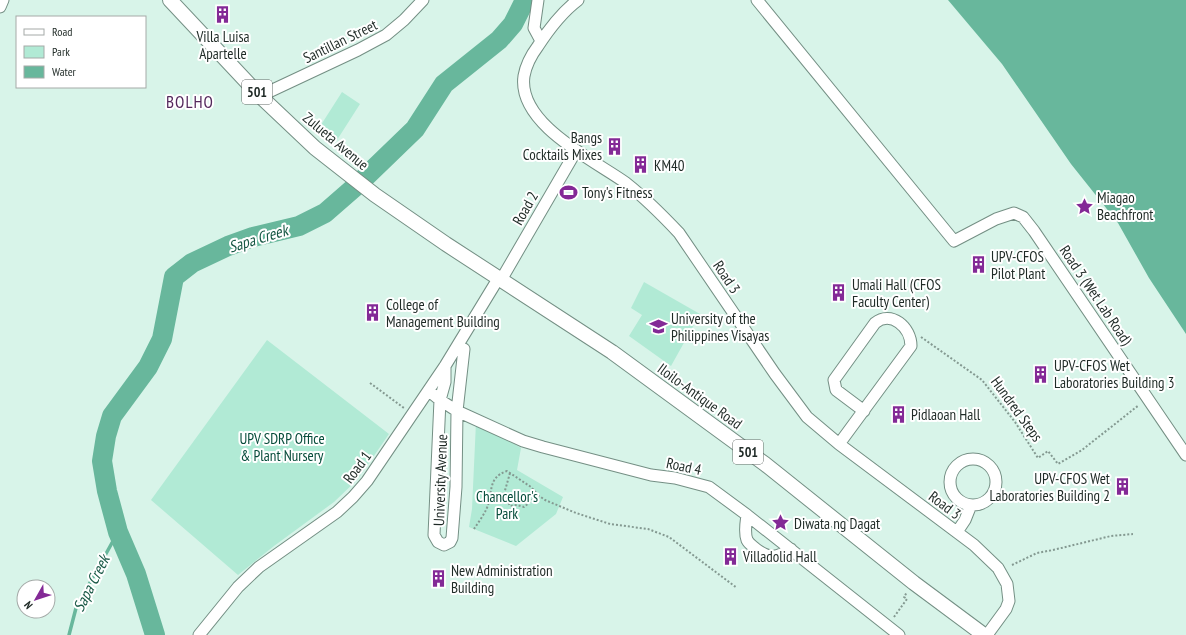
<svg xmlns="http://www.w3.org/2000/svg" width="1186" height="635" font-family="'PT Sans Narrow',sans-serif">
<rect width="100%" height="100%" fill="#d8f4e9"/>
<!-- green -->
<path fill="#b1ead5" d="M342,92L360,104L337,140L319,128Z
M644,282L700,314L671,366L629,336L642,315L631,308Z
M267,340L389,434L358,479L334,502L274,546L238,575L151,500Z
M476,422L521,448L517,470L563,497L556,514L516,546L469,527L472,509Z"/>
<!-- water -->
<path fill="#68b79c" d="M948,0H1186V334L1149,278L1118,223L1071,164L1002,64Z"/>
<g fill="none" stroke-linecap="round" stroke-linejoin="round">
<!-- stream -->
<path stroke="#68b79c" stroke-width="3.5" d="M69,635L76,608L118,532"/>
<!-- river -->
<path stroke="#68b79c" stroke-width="20" d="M155,635L136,574L118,532L107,491L102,461L106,436L112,416L148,367L162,339L174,277L192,263L228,246L253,237L299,226L325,213L356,186L415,129L444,84L499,40L513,24L525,0"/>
<defs>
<path id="minor" d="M538,0L534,28L541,41
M578,0C562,12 549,29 538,46C532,54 526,65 524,76C517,124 594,160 626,183C645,198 663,216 679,233L775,374L807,417L839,444L974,545L998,568L1007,584L1009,601L1006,609L987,635
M757,0L954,241L996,219L1014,213L1023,217L1034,231L1186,455
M0,7L3,0
M260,96L358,50L386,35L404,20L423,0
M501,280L576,151
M445,367V382L440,400L434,535L438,542L444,545L450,542L452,538L456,487L457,411L464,349
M429,391L440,400L457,411L523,441L543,447L651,475L675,478L709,487L747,515L899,635
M839,444L911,346C911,327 891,310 875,323L834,380L836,390L864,411
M950 482a23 23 0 1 1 46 0a23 23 0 1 1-46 0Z
M747,515C746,523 744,532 747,540C749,544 753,546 756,549C770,559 776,558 791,549
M957,532L965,520L971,505
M199,635L238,587L259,567L337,512L353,497L367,481L445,366L498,279"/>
<path id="major" d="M170,0L260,96L315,148L375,195L446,244L612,352L765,464L914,583L984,635"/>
</defs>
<!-- minor casing -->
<use href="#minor" stroke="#748f84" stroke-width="13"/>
<!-- major casing -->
<use href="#major" stroke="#748f84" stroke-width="16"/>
<!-- path -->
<path stroke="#849991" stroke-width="2" stroke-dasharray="2 2" stroke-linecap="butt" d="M921,337L982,380L1015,422L1038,458L1048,451L1058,464L1082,450L1139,405
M370,383L404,408
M510,473L504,494L510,506L517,505L524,507L538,495L545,500L576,513L610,524L648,529L669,537L737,588
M474,529C478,523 483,516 486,510C494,494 486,478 507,471L531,487L538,495
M1012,565L1037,553L1053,550L1111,536L1133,534
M894,617L907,599L904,597L907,592"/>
<!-- minor -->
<use href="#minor" stroke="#fff" stroke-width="11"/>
<!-- major -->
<use href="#major" stroke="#fff" stroke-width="14"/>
</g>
<!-- icons -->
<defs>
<symbol id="building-bare" viewBox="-9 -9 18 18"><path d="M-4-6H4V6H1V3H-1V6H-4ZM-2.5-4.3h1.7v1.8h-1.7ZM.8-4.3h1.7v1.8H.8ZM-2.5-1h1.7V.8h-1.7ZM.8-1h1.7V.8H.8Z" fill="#832996" stroke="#fff" stroke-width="2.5" paint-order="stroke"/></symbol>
<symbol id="stadium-bare" viewBox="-9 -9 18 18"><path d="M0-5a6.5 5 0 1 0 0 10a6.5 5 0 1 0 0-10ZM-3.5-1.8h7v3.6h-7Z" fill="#832996" stroke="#fff" stroke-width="2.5" paint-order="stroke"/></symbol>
<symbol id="sight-bare" viewBox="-9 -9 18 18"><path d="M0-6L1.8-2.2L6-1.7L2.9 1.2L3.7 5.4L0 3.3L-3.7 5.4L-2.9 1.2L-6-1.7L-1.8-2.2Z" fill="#832996" stroke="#fff" stroke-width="2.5" paint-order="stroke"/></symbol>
<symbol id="university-bare" viewBox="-9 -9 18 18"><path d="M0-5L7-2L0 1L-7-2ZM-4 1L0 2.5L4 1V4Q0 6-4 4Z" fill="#832996" stroke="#fff" stroke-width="2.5" paint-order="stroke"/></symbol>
</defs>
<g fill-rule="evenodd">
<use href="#building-bare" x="210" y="2" width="25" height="25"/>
<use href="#building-bare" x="602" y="134" width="25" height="25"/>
<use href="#building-bare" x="628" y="152" width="25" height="25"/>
<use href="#stadium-bare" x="556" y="180" width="25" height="25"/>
<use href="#sight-bare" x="1072" y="194" width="25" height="25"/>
<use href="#building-bare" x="966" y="252" width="25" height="25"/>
<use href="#building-bare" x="826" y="280" width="25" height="25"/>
<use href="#building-bare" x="360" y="300" width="25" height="25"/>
<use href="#university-bare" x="646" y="314" width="25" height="25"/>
<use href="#building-bare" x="1028" y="362" width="25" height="25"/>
<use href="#building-bare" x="886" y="402" width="25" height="25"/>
<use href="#building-bare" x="1110" y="474" width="25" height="25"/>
<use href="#sight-bare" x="768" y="510" width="25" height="25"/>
<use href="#building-bare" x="718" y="544" width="25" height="25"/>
<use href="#building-bare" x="426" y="566" width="25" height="25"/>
</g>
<g text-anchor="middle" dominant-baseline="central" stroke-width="4" stroke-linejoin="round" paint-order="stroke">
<!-- shield labels -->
<g fill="#fff" stroke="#626a67" stroke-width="1">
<rect x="242" y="80" width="30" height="24" rx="3"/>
<rect x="733" y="440" width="30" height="24" rx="3"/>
</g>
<g font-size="14" font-weight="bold" fill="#1f2a26">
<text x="257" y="92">501</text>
<text x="748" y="452">501</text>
</g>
<!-- poi labels -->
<g font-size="15" fill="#1f2a26" stroke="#fff" text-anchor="start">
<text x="223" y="36" text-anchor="middle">Villa Luisa<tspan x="223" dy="17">Apartelle</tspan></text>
<text x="602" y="137" text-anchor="end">Bangs<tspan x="602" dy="17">Cocktails Mixes</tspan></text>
<text x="654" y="165">KM40</text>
<text x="582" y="192">Tony's Fitness</text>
<text x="1097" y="197">Miagao<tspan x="1097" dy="17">Beachfront</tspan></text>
<text x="991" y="256">UPV-CFOS<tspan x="991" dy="17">Pilot Plant</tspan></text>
<text x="852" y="284">Umali Hall (CFOS<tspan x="852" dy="17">Faculty Center)</tspan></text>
<text x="386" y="304">College of<tspan x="386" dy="17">Management Building</tspan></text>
<text x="671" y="318">University of the<tspan x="671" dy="17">Philippines Visayas</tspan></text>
<text x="1054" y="365">UPV-CFOS Wet<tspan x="1054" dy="17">Laboratories Building 3</tspan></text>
<text x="911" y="414">Pidlaoan Hall</text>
<text x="1110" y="478" text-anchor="end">UPV-CFOS Wet<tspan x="1110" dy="17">Laboratories Building 2</tspan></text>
<text x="794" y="523">Diwata ng Dagat</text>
<text x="743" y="556">Villadolid Hall</text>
<text x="451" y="570">New Administration<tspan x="451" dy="17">Building</tspan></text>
</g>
<!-- street labels -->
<g font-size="15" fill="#1f2a26" stroke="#fff">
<text transform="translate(340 41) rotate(-26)">Santillan Street</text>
<text transform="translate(336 141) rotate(40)">Zulueta Avenue</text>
<text transform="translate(525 208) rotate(-60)">Road 2</text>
<text transform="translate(727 277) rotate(56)">Road 3</text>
<text transform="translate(1096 295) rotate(56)">Road 3 (Wet Lab Road)</text>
<text transform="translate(700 396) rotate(36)">Iloilo-Antique Road</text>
<text transform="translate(1017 409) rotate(54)">Hundred Steps</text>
<text transform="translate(684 466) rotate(12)">Road 4</text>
<text transform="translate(357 467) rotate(-53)">Road 1</text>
<text transform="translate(440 480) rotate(-88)">University Avenue</text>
<text transform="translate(945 505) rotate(37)">Road 3</text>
</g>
<!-- park labels -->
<g font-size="15" fill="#064c3a" stroke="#fff">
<text x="282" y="438">UPV SDRP Office<tspan x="282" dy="17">&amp; Plant Nursery</tspan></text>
<text x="507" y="496">Chancellor's<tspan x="507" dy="17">Park</tspan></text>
</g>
<!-- water labels -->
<g font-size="16" font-style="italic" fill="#185845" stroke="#fff">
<text transform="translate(258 238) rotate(-17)">Sapa Creek</text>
<text transform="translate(91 583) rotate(-63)">Sapa Creek</text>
</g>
<!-- quarter labels -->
<g font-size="17" letter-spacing="1" fill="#53285c" stroke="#fff">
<text x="190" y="102">BOLHO</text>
</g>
</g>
<!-- legend -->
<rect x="16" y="16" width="130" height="72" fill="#ffffff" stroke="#a5aaa8"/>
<rect x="24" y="29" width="20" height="6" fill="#ffffff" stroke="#a5aaa8"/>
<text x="52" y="36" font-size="12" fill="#1f2a26">Road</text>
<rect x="24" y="46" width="20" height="12" fill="#b1ead5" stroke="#a5aaa8"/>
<text x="52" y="56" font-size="12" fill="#1f2a26">Park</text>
<rect x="24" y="66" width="20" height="12" fill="#68b79c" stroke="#a5aaa8"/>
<text x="52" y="76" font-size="12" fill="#1f2a26">Water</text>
<!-- north arrow -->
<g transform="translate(36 599) rotate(231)"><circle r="19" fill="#ffffff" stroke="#a5aaa8"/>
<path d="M0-3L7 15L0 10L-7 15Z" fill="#832996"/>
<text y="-6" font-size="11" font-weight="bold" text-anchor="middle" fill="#1f2a26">N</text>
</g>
</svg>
